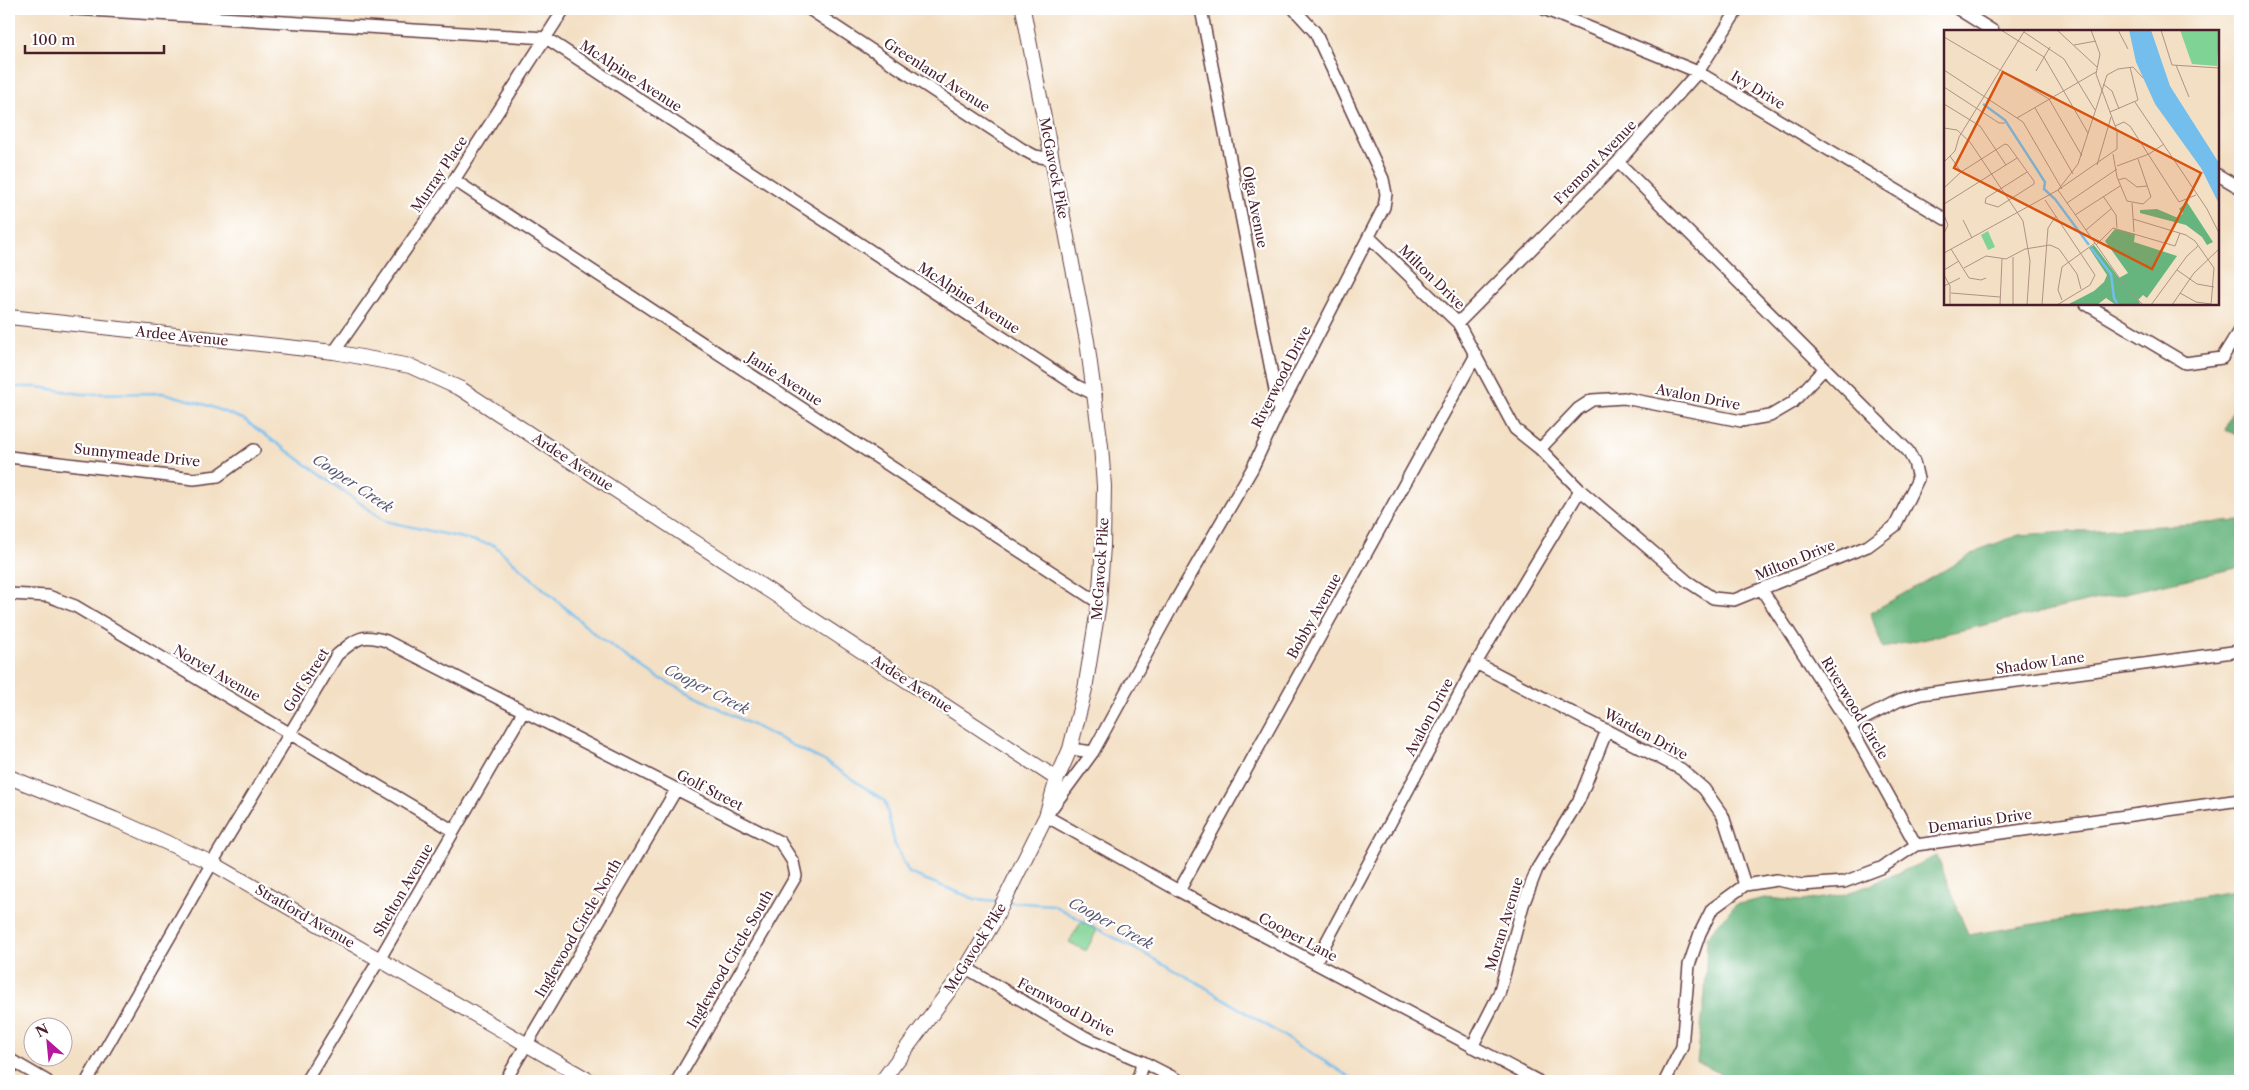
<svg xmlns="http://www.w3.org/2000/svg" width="2249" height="1090" font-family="'Libre Caslon Text',serif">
<rect width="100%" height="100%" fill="#fff"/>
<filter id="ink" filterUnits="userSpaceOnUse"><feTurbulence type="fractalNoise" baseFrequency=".02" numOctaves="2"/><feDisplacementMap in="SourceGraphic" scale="10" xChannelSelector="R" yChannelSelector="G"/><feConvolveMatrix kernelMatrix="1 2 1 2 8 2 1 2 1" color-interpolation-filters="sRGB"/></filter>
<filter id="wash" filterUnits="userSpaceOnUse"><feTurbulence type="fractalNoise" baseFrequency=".0096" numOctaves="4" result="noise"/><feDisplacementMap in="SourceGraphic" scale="20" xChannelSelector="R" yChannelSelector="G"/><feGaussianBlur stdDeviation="1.12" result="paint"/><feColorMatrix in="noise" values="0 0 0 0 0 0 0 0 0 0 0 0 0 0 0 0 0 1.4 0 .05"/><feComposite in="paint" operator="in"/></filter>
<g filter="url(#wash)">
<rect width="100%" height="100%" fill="#f3dfc3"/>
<!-- green -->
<path fill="#7fd395" stroke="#647960" d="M1081,922L1097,930L1086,951L1069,942Z"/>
<!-- forest -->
<path fill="#67b57e" stroke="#586a54" d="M2240,387V436L2225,430Z
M2240,521V567L1883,648L1870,613L1981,549L2019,535Z
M1937,856L1968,935L2240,890V1081H1736L1697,1062L1705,994L1707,937L1735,905L1765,898L1802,901L1838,896L1868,886Z"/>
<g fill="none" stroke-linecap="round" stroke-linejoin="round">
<!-- stream -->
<path stroke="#74beed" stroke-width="2.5" d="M9,387H38L82,394L164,393L206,405L243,419L385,521L494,545L597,636L657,677L828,763L885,801L895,845L909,873L975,899L998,901
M1009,902L1053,905L1195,981L1356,1081"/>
</g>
</g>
<g filter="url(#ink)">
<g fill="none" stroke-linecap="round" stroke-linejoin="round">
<defs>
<path id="minor" d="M74,9L546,38L1077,386L1096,395
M809,9L1022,149L1035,156L1052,159
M1201,9L1279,411
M1294,9L1315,32L1383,179L1386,194L1384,207L1279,411L1252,469L1176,600L1093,752L1046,816L1179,891L1538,1081
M1544,9L1698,72L1945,219
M1958,9L1993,31
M2218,175L2240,188
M454,180L1099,603
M1369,237L1458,323L1515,429L1540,449L1580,490L1687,581L1713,598L1734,600L1868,546L1895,526L1918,479L1914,462L1908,451L1618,162
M2086,304L2185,363L2222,358L2240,329
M1458,323L1618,162L1698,72L1738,9
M334,352L454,180L564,9
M1540,449L1578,409L1592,400L1624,398L1741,421L1770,416L1792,403L1824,369
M9,457L194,479L218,476L254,450
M1762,590L1850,726L1916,845
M9,594L48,596L75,606L454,831
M1476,663L1681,769L1704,789L1723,816L1745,885
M1850,726L1898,701L1921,694L2240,651
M1070,749L1093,752
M1179,891L1476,355
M1315,963L1476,663L1580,490
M966,968L1085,1037L1143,1062L1180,1081
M1472,1047L1499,994L1523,905L1537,869L1579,800L1607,730
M9,1059L47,1081
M87,1081L212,863L337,655C356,639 361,633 386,641L780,842L793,862L796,876L677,1081
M306,1081L379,960L523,712
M505,1081L676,790
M1137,1081L1143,1062
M1665,1081L1682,1047L1689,965L1700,933L1712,909L1745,885L1777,880L1802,885L1844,882L1881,868L1916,845L2240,800"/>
<path id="tertiary" d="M9,317L334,352L410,366L461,389L1057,779
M9,777L114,819L212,863L590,1081
M882,1081L966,968L993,923L1046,816L1057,779L1070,749L1085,689L1099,603L1103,546L1104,486L1101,446L1087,341L1023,9"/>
</defs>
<!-- minor casing -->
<use href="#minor" stroke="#633c42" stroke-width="14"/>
<!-- tertiary casing -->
<use href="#tertiary" stroke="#633c42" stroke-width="16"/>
<!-- minor -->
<use href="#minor" stroke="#fff" stroke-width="11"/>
<!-- tertiary -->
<use href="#tertiary" stroke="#fff" stroke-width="14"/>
</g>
</g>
<g text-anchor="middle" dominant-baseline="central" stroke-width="4.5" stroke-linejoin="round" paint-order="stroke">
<!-- street labels -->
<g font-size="14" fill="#4a1f2b" stroke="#fff">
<text transform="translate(937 75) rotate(33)">Greenland Avenue</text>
<text transform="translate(631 76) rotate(33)">McAlpine Avenue</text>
<text transform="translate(1758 90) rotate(31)">Ivy Drive</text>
<text transform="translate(1595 162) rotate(-46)">Fremont Avenue</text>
<text transform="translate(1054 168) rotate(79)">McGavock Pike</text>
<text transform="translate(439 174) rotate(-56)">Murray Place</text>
<text transform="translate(1255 207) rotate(79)">Olga Avenue</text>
<text transform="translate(1432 277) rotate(44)">Milton Drive</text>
<text transform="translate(969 298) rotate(33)">McAlpine Avenue</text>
<text transform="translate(182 336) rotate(6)">Ardee Avenue</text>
<text transform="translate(1281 377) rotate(-63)">Riverwood Drive</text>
<text transform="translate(785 379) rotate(33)">Janie Avenue</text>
<text transform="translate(1698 397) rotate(11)">Avalon Drive</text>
<text transform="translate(137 455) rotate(6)">Sunnymeade Drive</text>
<text transform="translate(573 462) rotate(33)">Ardee Avenue</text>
<text transform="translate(1795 560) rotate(-22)">Milton Drive</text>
<text transform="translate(1100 569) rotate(-86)">McGavock Pike</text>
<text transform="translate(1314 616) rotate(-61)">Bobby Avenue</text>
<text transform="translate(2040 663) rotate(-8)">Shadow Lane</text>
<text transform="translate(217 673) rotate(30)">Norvel Avenue</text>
<text transform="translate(306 680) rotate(-58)">Golf Street</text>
<text transform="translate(912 684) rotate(33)">Ardee Avenue</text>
<text transform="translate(1855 708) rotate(59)">Riverwood Circle</text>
<text transform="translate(1429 717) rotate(-62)">Avalon Drive</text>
<text transform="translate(1646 734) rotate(28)">Warden Drive</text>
<text transform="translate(710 790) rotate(27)">Golf Street</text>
<text transform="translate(1980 821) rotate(-8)">Demarius Drive</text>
<text transform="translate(403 890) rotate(-60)">Shelton Avenue</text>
<text transform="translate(305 916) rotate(30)">Stratford Avenue</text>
<text transform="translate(1504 924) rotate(-73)">Moran Avenue</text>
<text transform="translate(578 928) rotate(-60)">Inglewood Circle North</text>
<text transform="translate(1298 937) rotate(28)">Cooper Lane</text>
<text transform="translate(975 948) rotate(-58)">McGavock Pike</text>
<text transform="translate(730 959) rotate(-60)">Inglewood Circle South</text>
<text transform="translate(1066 1007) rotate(28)">Fernwood Drive</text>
</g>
<!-- water labels -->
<g font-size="15" font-style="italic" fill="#59576f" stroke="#fff">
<text transform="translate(353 483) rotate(34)">Cooper Creek</text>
<text transform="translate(707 689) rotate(27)">Cooper Creek</text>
<text transform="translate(1111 923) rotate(28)">Cooper Creek</text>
</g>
</g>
<!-- overview -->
<g transform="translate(1944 30)">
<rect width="275" height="275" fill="#f3dfc3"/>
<path d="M236,0H275L273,36L248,34ZM44,201L51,217L44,220L37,205Z" fill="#7fd395"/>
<path d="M243,172L269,212L263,215L258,207L242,195L196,183V180L213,179L234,188L239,183L235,179ZM171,199L191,204L190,212L233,226L203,268L199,265L194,270L197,275H172L162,268L153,275H123L150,261L160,252L163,245L145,218L150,215L175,248L184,243L161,211Z" fill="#67b57e"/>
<path d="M185,0H207L226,56L275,133V174L257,138L211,74L192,32Z" fill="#74beed"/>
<path fill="none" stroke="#74beed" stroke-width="2.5" d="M39,74L61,90L101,152L100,159L111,169L145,215M147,218L167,244L170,268L174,275"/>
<path fill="none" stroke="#af9286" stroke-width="1" d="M57,0L100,27L144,103M113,0L153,37M147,0L156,24L152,44L173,101V119L114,160L181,256L199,275M174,0L184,19M217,0L228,35L275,38M80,2L120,29L151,80M0,7L105,69L138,126M130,15L152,11M232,35L245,67M0,40L79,92L118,159M92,41L106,17M159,54L168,61L175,79M0,57L55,93H61M191,72L263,179L275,203M0,74L36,96L62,135M91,78L129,144M166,82L194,70L186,37M73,88L152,42M171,96L180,92L186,96L235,172L252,165M0,98L13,100L26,112L79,191L86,231L83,275M169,124L173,147L183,171L199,174L207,167L194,129M6,126L17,142M0,132L11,121L15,107L81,0M153,135L167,87M173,136L205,124L220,114M174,150L181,148L193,157L203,156M0,158L17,142L61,114L64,115L90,151V154L54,177L41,173L42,168L83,142M159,166L172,185L173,198M101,170L151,245L146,255L113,275M123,173L173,139M188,173L190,202M0,174L73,128M0,185L4,195L0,203M131,185L176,156M189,189L242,205L251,211L270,238L267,275M19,190L28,208M142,200L168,178M152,215L169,198L231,216L236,203M7,219L25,248L37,250L42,248M0,223L114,160L134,134L163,45L174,39L189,37L199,48M20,238L42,226L62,229L81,219L106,215L115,219L133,244L137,259M0,240L15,231M233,240L253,254L270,257M0,245L6,256V275M0,256L16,248M7,263L56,267M236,263L252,272L267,274M118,270L114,260L118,237L151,213M56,275L58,229M69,275V227M98,275L104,198L112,186M207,275L243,226L254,216M228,275L250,243L275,219"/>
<path fill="#d8530f" fill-opacity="0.15" stroke="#d8530f" stroke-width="2.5" d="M59,42L257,143L208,239L10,138Z"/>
<rect width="275" height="275" fill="none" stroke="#4a1f2b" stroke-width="2.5"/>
</g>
<!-- margin -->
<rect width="2249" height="1090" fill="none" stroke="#fff" stroke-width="30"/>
<!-- north arrow -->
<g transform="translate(48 1042) rotate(333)"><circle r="24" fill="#ffffff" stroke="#b7a5aa"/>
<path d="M0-4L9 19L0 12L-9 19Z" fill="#b5179e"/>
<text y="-8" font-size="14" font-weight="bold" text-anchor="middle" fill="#4a1f2b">N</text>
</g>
<!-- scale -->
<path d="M25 45v8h139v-8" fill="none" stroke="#4a1f2b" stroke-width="2.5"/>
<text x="32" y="45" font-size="15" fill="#4a1f2b" stroke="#ffffff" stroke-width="4" paint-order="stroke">100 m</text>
</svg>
